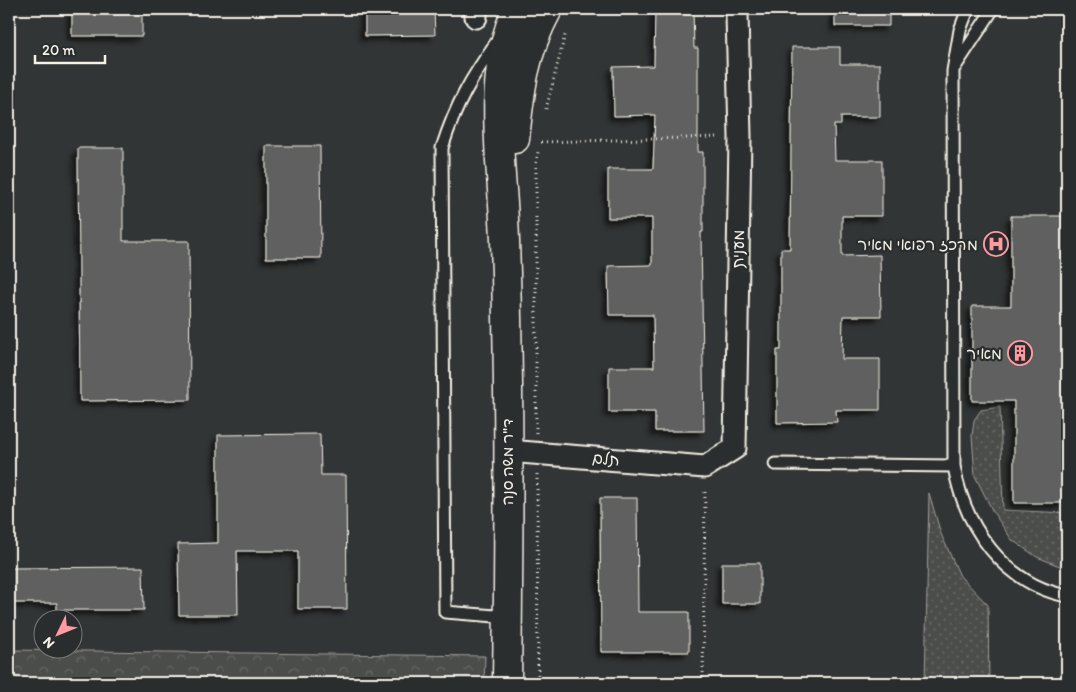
<svg xmlns="http://www.w3.org/2000/svg" width="1076" height="692" font-family="Itim,'Playpen Sans Hebrew',sans-serif">
<defs>
<pattern id="grass-dots" width="8" height="8" patternUnits="userSpaceOnUse" patternTransform="scale(1.25)"><rect width="8" height="8" fill="#4b4d4c"/><path d="M2 2h.1M6 6h.1" fill="none" stroke="#666766" stroke-width="1.8" stroke-linecap="round"/></pattern>
<pattern id="park-crowns" width="20" height="18" patternUnits="userSpaceOnUse" patternTransform="scale(1.25)"><rect width="20" height="18" fill="#4b4d4c"/><path d="M2 6a3 3 0 1 1 6 0M12 15a3 3 0 1 1 6 0" fill="none" stroke="#666766"/></pattern>
<filter id="shadow"><feDropShadow dx="-4.5" dy="4.5" stdDeviation="2.5" flood-color="#0009"/></filter>
</defs>
<rect width="100%" height="100%" fill="#323535"/>
<filter id="ink" filterUnits="userSpaceOnUse"><feTurbulence type="fractalNoise" baseFrequency=".02" numOctaves="2"/><feDisplacementMap in="SourceGraphic" scale="10" xChannelSelector="R" yChannelSelector="G"/><feConvolveMatrix kernelMatrix="1 2 1 2 8 2 1 2 1" color-interpolation-filters="sRGB"/></filter>
<g filter="url(#ink)">
<!-- grass -->
<path fill="url(#grass-dots)" stroke="#a09f9a" d="M1000,407L1003,510L1067,513V569L1037,557L1012,540L993,512L975,476L972,436L974,420L981,410Z
M929,493L941,534L960,576L988,605L989,683H925Z"/>
<!-- park -->
<path fill="url(#park-crowns)" stroke="#a09f9a" d="M9,650L485,656L484,683H9Z"/>
<!-- building -->
<path fill="#5f605f" stroke="#f4f1e8" filter="url(#shadow)" d="M72,9H142V36H72Z
M365,9H434L435,35L365,36Z
M655,9H693L694,48H698V152H703V232H701L704,431H655V412H609V367H654L653,315H609L608,266L652,265V218H608V169H653L655,115L614,116L613,67L654,66Z
M835,9H889V26H835Z
M792,47H840V64H880V117H841V125H834L835,160H882V216H842V256L880,255L881,316H843L842,359H880V410H836L837,422L777,423V350H781V249H790Z
M266,146H320L321,258H266Z
M78,148H123V241H189L190,400L80,401Z
M1011,216H1067V503H1014V401H972V306H1011Z
M320,434L321,475H346L347,609H298V551H237L238,615H179L178,544L218,543V435Z
M600,498H637L638,612H689V652H601Z
M722,563H760V604H722Z
M143,567L144,610H57V603H9V568Z"/>
<g fill="none" stroke-linecap="round" stroke-linejoin="round">
<defs>
<path id="lane" d="M968,9L960,30L953,71L954,466C964,526 1004,584 1067,596
M498,40C471,78 456,104 442,148L445,612L508,617
M955,67L993,9
M775,464L954,466"/>
<path id="street" d="M476,17V9
M508,451L705,467L735,448L740,137L737,14"/>
<path id="secondary" d="M515,139C520,90 524,53 548,9
M507,683C509,536 510,388 505,241C503,167 485,78 517,9"/>
</defs>
<!-- lane casing -->
<use href="#lane" stroke="#f4f1e8" stroke-width="15"/>
<!-- street casing -->
<use href="#street" stroke="#f4f1e8" stroke-width="25"/>
<!-- secondary casing -->
<use href="#secondary" stroke="#f4f1e8" stroke-width="31"/>
<!-- path -->
<path stroke="#f4f1e8" stroke-width="3" stroke-dasharray="1 4" stroke-linecap="butt" d="M546,109L565,35
M541,142L719,137
M536,433V163L538,152
M537,474L538,683
M703,683L705,488"/>
<!-- lane -->
<use href="#lane" stroke="#2a2d2e" stroke-width="11"/>
<!-- street -->
<use href="#street" stroke="#2a2d2e" stroke-width="21"/>
<!-- secondary -->
<use href="#secondary" stroke="#2a2d2e" stroke-width="28"/>
</g>
</g>
<!-- icons -->
<defs>
<symbol id="hospital-ring" viewBox="-11 -11 22 22"><circle r="9.5" fill="#2a2d2e" stroke="#ff9aa2" stroke-width="1.5"/><path d="M-5-5h3v3.5h4V-5h3V5h-3V1.5h-4V5h-3Z" fill="#ff9aa2"/></symbol>
<symbol id="building-ring" viewBox="-11 -11 22 22"><circle r="9.5" fill="#2a2d2e" stroke="#ff9aa2" stroke-width="1.5"/><path d="M-4-6H4V6H1V3H-1V6H-4ZM-2.5-4.3h1.7v1.8h-1.7ZM.8-4.3h1.7v1.8H.8ZM-2.5-1h1.7V.8h-1.7ZM.8-1h1.7V.8H.8Z" fill="#ff9aa2"/></symbol>
</defs>
<g fill-rule="evenodd">
<use href="#hospital-ring" x="982" y="230" width="28" height="28"/>
<use href="#building-ring" x="1006" y="339" width="28" height="28"/>
</g>
<g text-anchor="middle" dominant-baseline="central" stroke-width="4.5" stroke-linejoin="round" paint-order="stroke">
<!-- poi labels -->
<g font-size="16" fill="#f4f1e8" stroke="#2a2d2e" text-anchor="end">
<text x="978" y="244">מרכז רפואי מאיר</text>
<text x="1002" y="353">מאיר</text>
</g>
<!-- street labels -->
<g font-size="16" fill="#f4f1e8" stroke="#2a2d2e">
<text transform="translate(738 249) rotate(-89)">מענית</text>
<text transform="translate(606 459) rotate(5)">תלם</text>
<text transform="translate(507 462) rotate(-90)">ד"ר משה סנה</text>
</g>
</g>
<!-- margin -->
<rect width="1076" height="692" fill="none" stroke="#2a2d2e" stroke-width="30"/>
<rect x="15" y="15" width="1046" height="662" fill="none" stroke="#f4f1e8" stroke-width="2" filter="url(#ink)"/>
<!-- north arrow -->
<g transform="translate(58 634) rotate(227)"><circle r="24" fill="#2a2d2e" stroke="#7b7b78"/>
<path d="M0-4L9 19L0 12L-9 19Z" fill="#ff9aa2"/>
<text y="-8" font-size="14" font-weight="bold" text-anchor="middle" fill="#f4f1e8">N</text>
</g>
<!-- scale -->
<path d="M35 55v8h70v-8" fill="none" stroke="#f4f1e8" stroke-width="2.5"/>
<text x="42" y="55" font-size="15" fill="#f4f1e8" stroke="#2a2d2e" stroke-width="4" paint-order="stroke">20 m</text>
</svg>
